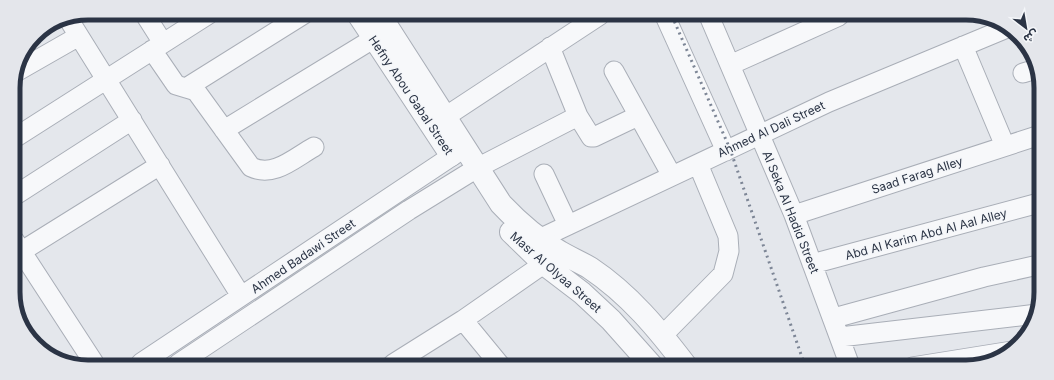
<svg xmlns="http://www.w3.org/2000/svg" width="1054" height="380" font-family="Inter,'Noto Sans Arabic',sans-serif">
<rect width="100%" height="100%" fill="#e4e7ec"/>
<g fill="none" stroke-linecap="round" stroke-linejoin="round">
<defs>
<path id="minor" d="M144,13L163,43
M665,16L726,151
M709,16L794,215L850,366
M69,20L241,296
M963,46L1005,146
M550,47L578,116L591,137H594L638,116
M152,50L176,85L196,91L251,167C274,178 294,158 314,147
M730,65L839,16
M614,71L672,176
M16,72L79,36
M1023,73L1036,69
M186,88L304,14
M445,117L600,15
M224,130L386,31
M13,139L209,14
M544,174L568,225
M14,196L132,120
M794,215L1040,135
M539,239L829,102L1007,28
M14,240L94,363
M22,251L160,165
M812,264L1039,203
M834,318L984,277L1038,265
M463,320L500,365
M663,335L723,274L729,251L728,236L698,164
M840,337L1037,314
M141,363L464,148
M178,364L409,210L477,168L578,116
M393,364L463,320L555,256
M912,367L1012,351"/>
<path id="tertiary" d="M358,14L451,155
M379,14L501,204C519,223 537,239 560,252C570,258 580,262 590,268C629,294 658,329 686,366
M511,232L544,264L582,293L611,320L652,366"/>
</defs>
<!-- minor casing -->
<use href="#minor" stroke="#a9aeb7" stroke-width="21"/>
<!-- tertiary casing -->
<use href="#tertiary" stroke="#a9aeb7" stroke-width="24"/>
<!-- minor -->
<use href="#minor" stroke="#f7f8fa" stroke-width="19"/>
<!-- tertiary -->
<use href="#tertiary" stroke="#f7f8fa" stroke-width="22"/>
<!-- rail -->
<path stroke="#7d8696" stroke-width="3" stroke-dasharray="2 4" stroke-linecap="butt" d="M672,16L730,149L805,366"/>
</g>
<g text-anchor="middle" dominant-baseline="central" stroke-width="3" stroke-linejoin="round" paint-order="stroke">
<!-- street labels -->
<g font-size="12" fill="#2b3445" stroke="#f4f6f9">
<text transform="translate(411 95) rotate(56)">Hefny Abou Gabal Street</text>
<text transform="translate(771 129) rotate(-25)">Ahmed Al Dali Street</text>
<text transform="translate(917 175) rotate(-18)">Saad Farag Alley</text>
<text transform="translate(791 212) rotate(68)">Al Seka Al Hadid Street</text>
<text transform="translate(926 234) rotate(-15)">Abd Al Karim Abd Al Aal Alley</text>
<text transform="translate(303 256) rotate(-34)">Ahmed Badawi Street</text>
<text transform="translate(556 272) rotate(41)">Masr Al Olyaa Street</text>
</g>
</g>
<!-- crop -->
<path d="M0 0H1054V380H0ZM88 20H966A68 68 0 0 1 1034 88V292A68 68 0 0 1 966 360H88A68 68 0 0 1 20 292V88A68 68 0 0 1 88 20Z" fill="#e4e6eb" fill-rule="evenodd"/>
<path fill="none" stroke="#2b3445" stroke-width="5" d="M88 20H966A68 68 0 0 1 1034 88V292A68 68 0 0 1 966 360H88A68 68 0 0 1 20 292V88A68 68 0 0 1 88 20Z"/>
<!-- north arrow -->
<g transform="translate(1026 28) rotate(149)" stroke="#f4f6f9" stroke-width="3" paint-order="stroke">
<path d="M0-3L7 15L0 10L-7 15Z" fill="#2b3445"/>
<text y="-6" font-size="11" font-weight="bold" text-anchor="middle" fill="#2b3445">ش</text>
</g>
</svg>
